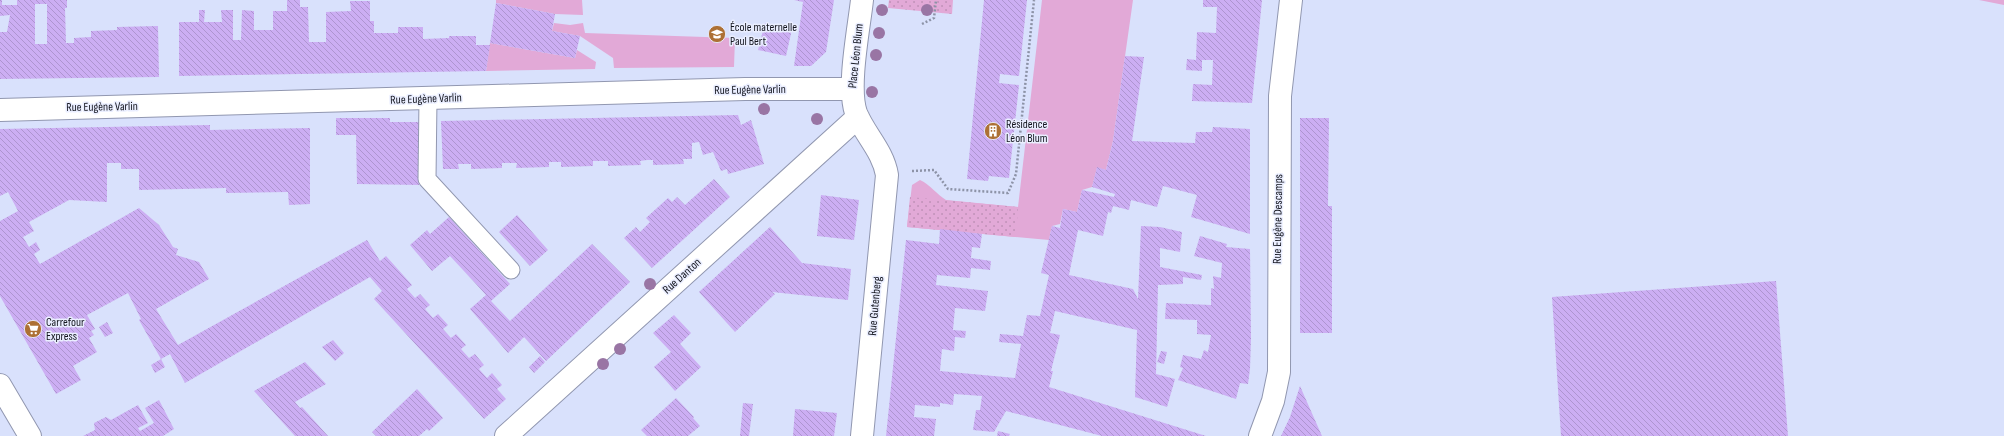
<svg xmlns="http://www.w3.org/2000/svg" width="2004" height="436" font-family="'Sofia Sans Condensed',sans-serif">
<defs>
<pattern id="park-dots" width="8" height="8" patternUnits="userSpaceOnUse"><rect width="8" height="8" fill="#e2a9d7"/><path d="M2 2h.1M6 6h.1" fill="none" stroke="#c191b8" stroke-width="1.8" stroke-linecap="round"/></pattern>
<pattern id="building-back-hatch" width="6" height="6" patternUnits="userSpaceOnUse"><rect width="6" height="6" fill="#ccaef3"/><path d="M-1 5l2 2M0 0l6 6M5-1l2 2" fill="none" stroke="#ae95d0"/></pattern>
</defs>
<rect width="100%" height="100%" fill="#d9e1fc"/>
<!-- grass -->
<path fill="#e2a9d7" d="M496,0H582L583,15L555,14L496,3Z
M1042,0H1133L1113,141L1106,170L1097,168L1092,187L1082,190L1077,212L1063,209L1060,224L1052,226L1049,240L907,227L912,185L920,180C931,185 936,194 946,200L1018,207Z
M1979,0H2004V5Z
M554,23L570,25L583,23L585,33L735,38L734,67L614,68L613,58L580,36L552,31Z
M490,43L575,58L577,50L596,62L595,69L486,71Z"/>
<!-- park -->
<path fill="url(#park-dots)" d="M889,0H953L952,14L888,8Z
M910,197L1018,207L1016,237L907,227Z"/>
<!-- building -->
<path fill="url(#building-back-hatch)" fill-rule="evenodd" d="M0,0H2V5H17V0H67V8H65L66,43H74V38L91,37V31L117,30V27L158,26L159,77L0,79V32H7L10,15L0,16ZM35,4H47V44H35Z
M287,0H300V7H308L309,42H326V12L351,11L350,1H370V21H374V33H398V27H423V39L449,38V36H476V45H490L486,71L179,76V22H199V10H205L204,22H222L221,10H233V40H241L242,10L254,11V30H273V11H287Z
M794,0H834L826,52L811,66H794L803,2Z
M984,0H1027L1019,76L1000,74L999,83L1019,85L1009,178L989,176L988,181L967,179Z
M1203,0H1262L1252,103L1192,101L1193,84L1212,85L1213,60H1202V71L1186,70L1187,59L1196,60L1197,32L1216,33L1217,7H1203Z
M496,3L555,14L552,31L580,36L575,58L490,43Z
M765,23L792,29L786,56L758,50Z
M1125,56L1144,57L1132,141L1195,143L1196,132H1212L1213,127L1250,129V234L1191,217L1197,195L1163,186L1157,207L1131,200L1129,210L1113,206L1111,213L1108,212L1103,236L1078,230L1069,275L1133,289L1138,299L1141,226L1160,227L1182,232L1180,252L1160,248V267L1202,275L1201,280L1183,277V284L1158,285L1156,374L1175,379L1167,407L1135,397L1137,330L1055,311L1050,333L1060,335L1051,371H1053L1049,387L1206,436H1102L1006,411L994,432L973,430L976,410H980L982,396L954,394L953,405L940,403V407L915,405L914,417L936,419L934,436H886L906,240L939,244L940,229L982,234L980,248L972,247L971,258L991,261L990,270L971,268L970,278L937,275L936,285L988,291L985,311L955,308L953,330L966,331L965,338L955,337L954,351L942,349L940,371L1015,378L1021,344L999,342L1000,334L1023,336L1027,315L1040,316L1049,275L1041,273L1052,226L1060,228L1063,209L1077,212L1082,190L1114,197L1115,194L1092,187L1097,167L1106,170L1113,141Z
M738,115L741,125L751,120L764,164L728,174L727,169L721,171L713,152L703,155L699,142L692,143V159H683L684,164L653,165V160H647L640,161L641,165L608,166V161H593V166L561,167V162H549V167L516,168L517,163H502V168L471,169V164H458L459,169H443L441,121Z
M336,118H390V122H419V185L357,184L356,135H336Z
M1300,118H1329L1328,206H1332V333H1300Z
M210,125V130L310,128V204L289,205L288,192L226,193V188L139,190V169H121V163H107V202L69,200L29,222L34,231L23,237L29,247L36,242L40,250L34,254L40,264L139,208L159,225L173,247L178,249L176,255L199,262L209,279L156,309L178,345L367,240L380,261L386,256L412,285L407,289L415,298L420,294L430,305L425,309L433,318L438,314L448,325L443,329L451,338L456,334L466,345L461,349L469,358L475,354L484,365L479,369L487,378L492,373L502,385L497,389L506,399L484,419L374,299L382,291L370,277L185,383L170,354L161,359L139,320L141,319L128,293L87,315L95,329L91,331L94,335L89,338L97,352L73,366L81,380L56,394L0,296V221L18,211L8,192L0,196V129Z
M714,179L730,197L652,268L624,238L636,227L640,232L650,222L646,218L668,198L672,202L677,197L685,205Z
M821,195L859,200L854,240L817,236Z
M517,215L548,250L530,266L499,232Z
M449,217L510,284L491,301L510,321L592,244L630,282L546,361L524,337L508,353L470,309L486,295L476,284L450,256L432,271L410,245L427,230L430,234Z
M770,227L802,263L851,269L848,300L772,292L775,294L735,332L699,292Z
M1200,236L1227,244L1226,247L1250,249L1251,338L1250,369L1248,384L1240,383L1236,399L1178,380L1183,368L1180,367L1183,355L1201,359L1204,350L1208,352L1211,335L1197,334V320L1165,319L1166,303L1211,305V288L1214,289L1213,276L1221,278L1222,263L1194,256Z
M1776,281L1788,436H1561L1552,297Z
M674,315L691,333L680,344L701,367L675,391L654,367L671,352L653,333Z
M107,322L113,333L105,337L99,327Z
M333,340L344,353L335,361L322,347Z
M1161,351L1167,352L1164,364L1157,362Z
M540,356L545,362L534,373L529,367Z
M161,359L165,367L155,373L151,365Z
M305,362L326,384L295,402L300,408L302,407L328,436H295L254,391Z
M1300,386L1307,402L1322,436H1281L1290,417Z
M417,389L443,418L429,431L427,429L419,436H376L372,432Z
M676,398L694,417L693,418L700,426L688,436H647L641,430Z
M159,400L174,429L163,436H83L95,430L94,423L106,417L111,420L138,405L148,423L138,428L140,431L154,423L145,408Z
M743,403L753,404L749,436H740Z
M795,409L837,413L834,436H793Z
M998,431L1010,434L1009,436H997Z"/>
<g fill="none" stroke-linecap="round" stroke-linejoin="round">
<defs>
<path id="lane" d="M428,99L427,179L511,270"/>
<path id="street" d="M0,110L745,89H852
M506,436L858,117
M862,436L887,175C883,151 865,135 856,113C847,87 859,28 862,0"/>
<path id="secondary" d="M1260,436L1273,401L1279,372L1280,96L1291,0"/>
<path id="primary" d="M0,385L30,436"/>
</defs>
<!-- lane casing -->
<use href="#lane" stroke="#9197b0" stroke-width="19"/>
<!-- street casing -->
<use href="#street" stroke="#9197b0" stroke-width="24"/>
<!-- secondary casing -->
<use href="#secondary" stroke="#9197b0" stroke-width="24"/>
<!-- primary casing -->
<use href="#primary" stroke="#9197b0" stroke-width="24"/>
<!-- path -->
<path stroke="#8d93a7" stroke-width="2.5" stroke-dasharray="2 2" stroke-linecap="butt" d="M922,24L934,18L936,0
M912,171L934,170L948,189L1008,193L1016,174L1034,0"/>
<!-- lane -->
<use href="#lane" stroke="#fff" stroke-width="17"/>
<!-- street -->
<use href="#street" stroke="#fff" stroke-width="22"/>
<!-- secondary -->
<use href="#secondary" stroke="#fff" stroke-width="22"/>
<!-- primary -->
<use href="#primary" stroke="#fff" stroke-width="22"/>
</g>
<!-- trees -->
<g fill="#9975a4">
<circle cx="882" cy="10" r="6"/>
<circle cx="927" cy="10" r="6"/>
<circle cx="879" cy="33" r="6"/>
<circle cx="876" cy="55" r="6"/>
<circle cx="872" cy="92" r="6"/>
<circle cx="764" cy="109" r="6"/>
<circle cx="817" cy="119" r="6"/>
<circle cx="650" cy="284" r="6"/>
<circle cx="620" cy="349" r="6"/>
<circle cx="603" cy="364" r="6"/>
</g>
<!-- icons -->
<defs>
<symbol id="school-disc" viewBox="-11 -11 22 22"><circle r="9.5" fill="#ad7034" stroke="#eaeeff"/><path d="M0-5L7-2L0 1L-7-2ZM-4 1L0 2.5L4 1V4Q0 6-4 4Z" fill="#fff"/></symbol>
<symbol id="building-disc" viewBox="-11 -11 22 22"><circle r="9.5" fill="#ad7034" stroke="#eaeeff"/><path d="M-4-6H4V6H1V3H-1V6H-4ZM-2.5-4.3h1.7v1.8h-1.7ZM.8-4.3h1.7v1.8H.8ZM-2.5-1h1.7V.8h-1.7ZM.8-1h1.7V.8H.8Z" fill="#fff"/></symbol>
<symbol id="supermarket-disc" viewBox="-11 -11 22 22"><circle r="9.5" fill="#ad7034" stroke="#eaeeff"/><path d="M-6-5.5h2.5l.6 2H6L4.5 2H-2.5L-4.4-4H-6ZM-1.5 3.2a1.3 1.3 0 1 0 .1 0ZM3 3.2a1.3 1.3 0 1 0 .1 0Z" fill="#fff"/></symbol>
</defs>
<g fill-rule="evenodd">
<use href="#school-disc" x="707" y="24" width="20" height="20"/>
<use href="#building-disc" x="983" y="121" width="20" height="20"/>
<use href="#supermarket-disc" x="23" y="319" width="20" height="20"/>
</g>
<g text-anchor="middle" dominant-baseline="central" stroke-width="3" stroke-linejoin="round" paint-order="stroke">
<!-- poi labels -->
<g font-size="12" fill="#12141d" stroke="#eaeeff" text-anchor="start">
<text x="730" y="27">École maternelle<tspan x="730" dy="14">Paul Bert</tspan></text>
<text x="1006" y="124">Résidence<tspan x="1006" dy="14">Léon Blum</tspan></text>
<text x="46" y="322">Carrefour<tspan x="46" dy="14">Express</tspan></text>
</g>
<!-- street labels -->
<g font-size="12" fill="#12141d" stroke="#eaeeff">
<text transform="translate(856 56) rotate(-84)">Place Léon Blum</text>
<text transform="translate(750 90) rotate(-1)">Rue Eugène Varlin</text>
<text transform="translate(426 99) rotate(-2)">Rue Eugène Varlin</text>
<text transform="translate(102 107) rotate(-1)">Rue Eugène Varlin</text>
<text transform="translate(1278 219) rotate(-89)">Rue Eugène Descamps</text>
<text transform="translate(682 276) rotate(-42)">Rue Danton</text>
<text transform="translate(875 306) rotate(-85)">Rue Gutenberg</text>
</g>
</g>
</svg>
